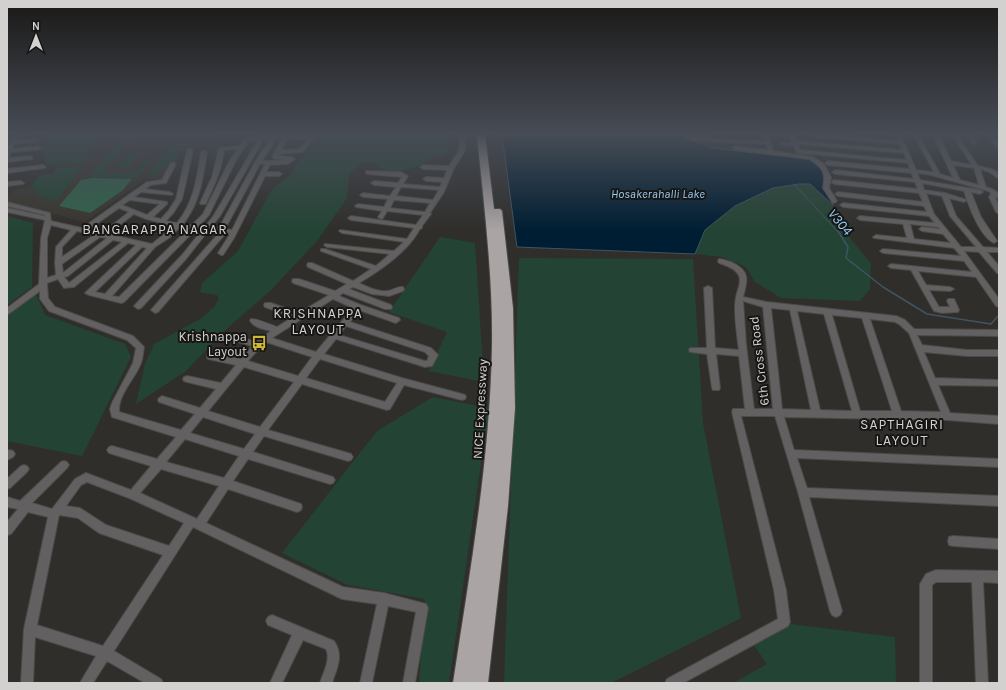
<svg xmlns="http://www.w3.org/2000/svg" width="1006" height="690" font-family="Karla,sans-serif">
<rect width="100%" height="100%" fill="#2f2e2b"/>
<!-- built -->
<path fill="#38352c" d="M47,135H221L214,147L180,151L168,179H145L85,222L7,202V195L15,189L30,187L40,175L53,174L57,167L49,168L41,153L43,140Z"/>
<!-- green -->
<path fill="#234434" d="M47,135H101L83,162L48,165C41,154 39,147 47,135Z
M124,135H169C155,138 139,131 130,145H125L121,149L124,150H121L116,156H119L115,157L113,160L116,161L115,162H111L102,174L137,173L145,161H143L144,160L152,159L143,172L132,179L91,177V175Z
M317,135H445L449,139L448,152L442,156L433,157L425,163L413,168L399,171L385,170L374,163H362L358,165L349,175L347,198L317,241L271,290L223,332L186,371L136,404L145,364L154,344L200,319L214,307L219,298L217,295L200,292L202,283L238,251L272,189L289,176Z
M172,139H181L177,148H185L184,151H180L172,165H166L164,169L147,178Z
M142,151L129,168H117L130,152Z
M82,166L57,201L35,196L39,194L30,187L40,175L52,174L56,168Z
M799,184H810L833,205L850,238L871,264L870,289L860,301L781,298L755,282L746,267L723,257L695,254L705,230L735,206L773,188Z
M7,216L33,223L32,287L7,305Z
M440,237L475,243L484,382L429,371L447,332L389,312Z
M519,258L693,259L703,423L741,618L611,683H504Z
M36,294L45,315L125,344L131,357L82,456L7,441V316Z
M433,397L489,408L449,683H419L425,599L348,585L282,553L377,431Z
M791,624L895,637L896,683H733L767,664L753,644Z"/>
<!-- forest -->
<path fill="#30634a" d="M92,178L132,179L123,190L90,213L59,206L81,180Z"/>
<!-- water -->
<path fill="#001e33" stroke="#3f5462" d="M502,135H681L712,148L819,160L833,205L810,184H799L773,188L735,206L705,230L695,254L517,247Z"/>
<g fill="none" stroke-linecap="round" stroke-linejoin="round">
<!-- stream-far1 -->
<path stroke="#3f5462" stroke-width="1" d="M794,184L838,232"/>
<!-- stream -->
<path stroke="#3f5462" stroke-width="1.5" d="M838,231L848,247L846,258L883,287L927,314L991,324L999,315"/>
<defs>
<path id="minor" d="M22,135H30L16,139V141L37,138L40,140L37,142L14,144L12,149L38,146L41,148L38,150L11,152L9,157L7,158L8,143L11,138Z
M260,135H264V137L271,138L274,135H279L262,161L287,160L275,159L272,157L282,139L280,138V136L285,135H314L315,137L303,152L280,154L278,156L292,157L295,159L288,164L270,165L266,172H279L282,174L279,176H265L234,238L223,255H221L218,253L230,234L226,233L158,312L155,313L151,310L218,234L217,232L208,231L186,259L141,308L138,309L134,306L182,255L202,230L196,229L124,302L121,303L89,295L85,293L136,245L128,243L74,287L64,288L58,279L47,283L48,298L55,307L133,336L144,347C143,352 143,358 141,363C135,379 118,394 119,412L181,430L195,414L159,402L158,400L159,398L162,396L200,408L216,389L187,382L184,381L183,379L184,377L187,376L221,383L236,365L208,359L207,357L208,355L211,354L241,359L252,346L228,339L227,337L228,335L231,334L256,342L271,331C263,329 255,328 250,321L251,319C255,318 271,325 277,327L293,317L265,307L264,305L265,303H271L299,313L329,295L293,283L292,281L293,279H299L335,291L347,284L308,267L307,265L308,263H312L353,281L371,269L321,251V249H325L376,266L390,254L327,247L324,245L325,244L394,251L404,242L342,233L339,231L340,230L407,239L414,228L351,220L348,218L351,216L416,225L423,215L387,211L383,218L381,219L378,217L382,211L356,207L355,206L358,204L384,207L388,199L363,197L360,195L363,193L390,196L396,187L374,185L371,183L374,181L398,183L402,177L368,174L366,173V171L401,172L408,176L403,184L440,187L442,182L426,181L423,179L426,177L444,178L447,170L423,169L420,167L423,165L449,166L459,151L460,135H465V151L454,168L444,192L430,213L431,214L422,226V228L420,229C417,233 415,238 411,242C398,258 376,273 359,283C368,287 377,292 387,291C393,291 397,286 403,287L404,289L403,291L389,296L372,294L353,287L349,289L391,305L392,307L391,309H385L343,293L339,296L361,305L399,318L400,320L396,323L359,310L350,322L431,348L438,355L432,366L425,367L336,339L324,354L402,378L462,394L465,395L466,397L465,399L462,400L404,385L390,409L387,410L302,384L268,430L348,453L351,454L353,457L351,460L348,461L264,436L253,452L333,477L335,480L333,483L330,484L248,459L233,481L301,504L302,507L301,510L297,512L228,489L206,523L343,587L384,593L426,604L428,608L415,683H403L416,612L388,606L372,683H360L377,604L342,599L193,527L114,651L161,679L163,683H145L107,661L93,683H80L96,656L35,637L33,683H21L24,629L48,517L28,512L11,534L7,535V522L18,509L7,507V497L20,501L61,462L64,461L67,462L69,465L67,468L32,503L52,509L75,479L86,473L131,490L151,466L109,453L107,450L109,447L112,446L157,459L176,437L112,417L110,409L112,403L133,363L136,348L127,340L49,311L40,299V291L7,315V308L39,284L41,238L45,220L7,212V208L45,216V215L7,206V202L50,213L51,221L82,228L147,182L162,180L170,164L173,162L176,164L166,183L151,185L145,189L170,192L173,194L172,195L141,192L134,197L167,202V204L153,217L161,219L169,210L176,199L187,150L190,148L193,150L182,199L174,212L166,221L177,223C194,202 197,178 201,152L204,150L207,152C203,178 200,203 183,224L192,225L203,214L230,160L238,149L224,150C222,169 214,186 206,203L205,204H201L200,203L212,177L219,148L240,146L245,139L259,137ZM288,139H308L299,149L281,150ZM258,140L214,215L205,227L199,226L209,215L236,160L249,141ZM263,140L269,141L255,162L219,228L211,227L220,216ZM260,164H265L232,230L225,229ZM401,187L439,190L433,200L396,196ZM130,200L160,204L147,215L122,205ZM394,200L430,203L425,212L390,208ZM119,208L129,212L102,233L88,230ZM134,214L146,219L174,226L152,244L108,234ZM51,225L71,230L56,247L55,263L56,275L47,278V238ZM180,227L189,228L119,297L112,296L155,247L169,238ZM77,231L94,235L62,257V247ZM100,237L107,238L63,273L62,264ZM113,240L122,242L69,283L64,277L68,276ZM142,247L147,248L105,294L95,292ZM333,299L353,308L316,352L272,338ZM346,326L425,352L429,356L427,361H425L339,335ZM266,342L312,357L298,376L248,361L262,345ZM320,359L397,383L385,402L306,378ZM244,367L294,382L260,427L208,411ZM203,417L255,434L244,449L190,433ZM185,439L239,456L224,478L166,462ZM161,469L219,486L197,519L140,493ZM87,482L129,498L184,523L169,546L106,525L80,508L66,506L81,485ZM59,515L78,518L99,533L163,555L103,646L37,625Z
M683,135H689L692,137H702L701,135H705L707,138L765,141L764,135H769L773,151L813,157L824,164L831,177L829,188L837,201L834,203L832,202L823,188C826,172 823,168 809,159L735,150L732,148L735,146L768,150L766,144L691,141Z
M780,135H794L797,141L902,150L900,144L816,137L813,135H828L899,141L896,135H901L916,170L934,172L914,135H919L940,174L953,178L933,135H939L951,161L972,165L952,135H957L978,166L991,169L999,173V179L989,172L980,169L986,187L992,189L999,193V198L995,197L999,205V214L996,212L989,197L991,193L988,191L931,175L917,173L920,180L980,190L983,192L980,194L971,192L981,217L997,241L994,243C982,238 971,212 967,200L964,202L949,198L956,216L983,247L999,248V252H987L999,266V273H997L979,252L964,251L999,299V307L996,306L976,277L918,271L926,285L950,287L954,289L950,291L929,290L939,307H950L947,301L948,299H954L959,310L958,312L942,313L934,311L911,270L891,268L888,266L891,264L972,272L964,261L883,253L880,251L883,249L961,256L954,248L874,238L873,237L876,235L907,238L903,224L860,220L857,218L860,216L935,223L929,216L843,207L840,205L843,203L927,212L924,206L838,196L835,194L838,192L923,202L919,193L834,184L831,182L834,180L918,189L915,182L835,174L832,172L835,170L914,179L911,173L828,165L825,163L828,161L910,169L908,163L798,153L796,152L794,146L781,145V143H792L790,137L780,136ZM798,144L904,153L906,160L800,150ZM953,165L974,168L979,185L960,180ZM922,183L964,191L967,200L945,193L924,190ZM926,193L942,196L950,216L976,247H961L934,214ZM910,224L938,227L940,229L922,227L919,229L922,231L943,234L951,243L914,239Z
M967,135H972L977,142L976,143H972Z
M987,135H992L999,143V148L997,147Z
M30,156L32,157V159L7,162V158Z
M43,165L46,167L45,168L7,173V169Z
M21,181L24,183L23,184L7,186V182Z
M719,259C723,259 727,261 731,262C750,271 748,279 743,297L767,302L896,316L905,320L914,329L999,330V336L917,335L922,345L967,350H999V356H967L924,352L935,378L999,380V386L938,385L950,413L999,416V424L947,420L784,417L794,450L999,459V467L797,458L807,488L999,496V506L809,497L842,611L840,615L836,617L832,615L830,611L798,492L775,416H741L786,590L790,622L788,626L683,683H665L667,679L778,619L774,590L732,412L733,409H745L739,356L716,354L720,388L719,390H713L712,388L707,354L690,352L689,350L690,348H707L704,288L708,286L712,288L715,348L739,350C737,335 733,310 736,297C737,290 742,283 739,276C736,268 725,265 719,263L718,261ZM743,301L763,307L773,409H754L746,344ZM771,308L790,310L811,410L782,409ZM797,311L824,314L852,411L820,410ZM832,315L862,318L892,411H860ZM870,319L895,322L899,324L909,333L941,412L901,411Z
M10,450L13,451L15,454L13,457L7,460V451Z
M24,465L27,466L29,469L27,472L10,488L7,489V479L21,466Z
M953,536L999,539V549L953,546L949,545L948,541L949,537Z
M936,570L999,571V583L983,582L988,683H976L972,582H936L932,585V683H920V584L926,574Z
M272,615L334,641C344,655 337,668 332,683H320C323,673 331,660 326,649L303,640L282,683H270L292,635L268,625L266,621L268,617Z"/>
<path id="highway" d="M477,135H485L494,209H500L502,211L513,308L515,408L508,506L488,683H453C470,571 490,460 492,346C493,276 484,205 477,135Z"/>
</defs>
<!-- minor casing -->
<use href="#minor" stroke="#4c4b49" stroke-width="2"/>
<!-- highway casing -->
<use href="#highway" stroke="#4c4b49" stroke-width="2"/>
<!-- minor -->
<use href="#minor" fill="#626060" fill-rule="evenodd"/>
<!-- highway -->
<use href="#highway" fill="#aaa4a4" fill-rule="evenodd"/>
</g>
<!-- sky -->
<linearGradient id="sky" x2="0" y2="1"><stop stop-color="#1a1918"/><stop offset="0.58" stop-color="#474c55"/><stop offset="1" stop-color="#474c55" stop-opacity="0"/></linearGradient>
<rect width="1006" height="231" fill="url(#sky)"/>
<!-- icons -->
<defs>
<symbol id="bus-bare" viewBox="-9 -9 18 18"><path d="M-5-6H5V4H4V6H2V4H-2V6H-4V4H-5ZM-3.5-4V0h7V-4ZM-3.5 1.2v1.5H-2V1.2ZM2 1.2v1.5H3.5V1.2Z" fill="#d0b836" stroke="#171615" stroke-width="2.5" paint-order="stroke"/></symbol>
</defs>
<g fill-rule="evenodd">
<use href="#bus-bare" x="248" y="332" width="22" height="22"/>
</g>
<g text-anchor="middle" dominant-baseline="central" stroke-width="4" stroke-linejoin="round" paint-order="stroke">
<!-- far-water labels -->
<g font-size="12" font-style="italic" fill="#97cdf5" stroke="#171615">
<text x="658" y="194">Hosakerahalli Lake</text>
</g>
<!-- poi labels -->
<g font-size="13" fill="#d2d1cf" stroke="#171615" text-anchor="end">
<text x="247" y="336">Krishnappa<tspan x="247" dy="15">Layout</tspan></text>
</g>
<!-- street labels -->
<g font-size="13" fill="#d2d1cf" stroke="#171615">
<text transform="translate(759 361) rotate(-97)">6th Cross Road</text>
<text transform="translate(480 409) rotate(-87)">NICE Expressway</text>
</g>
<!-- water labels -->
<g font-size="14" font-style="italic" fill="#97cdf5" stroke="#171615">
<text transform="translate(840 222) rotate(50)">V304</text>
</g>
<!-- neighbourhood labels -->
<g font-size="14" letter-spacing="1" fill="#d2d1cf" stroke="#171615">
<text x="155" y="229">BANGARAPPA NAGAR</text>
<text x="318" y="313">KRISHNAPPA<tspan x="318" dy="16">LAYOUT</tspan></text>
<text x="902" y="424">SAPTHAGIRI<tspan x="902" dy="16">LAYOUT</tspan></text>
</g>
</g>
<!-- border -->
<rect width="1006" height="690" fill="none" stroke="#d2d1cf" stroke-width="16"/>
<!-- north arrow -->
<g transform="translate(36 36)" stroke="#171615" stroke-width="3" paint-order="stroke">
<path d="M0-3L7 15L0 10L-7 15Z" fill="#d2d1cf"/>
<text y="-6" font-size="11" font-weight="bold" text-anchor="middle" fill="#d2d1cf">N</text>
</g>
</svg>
